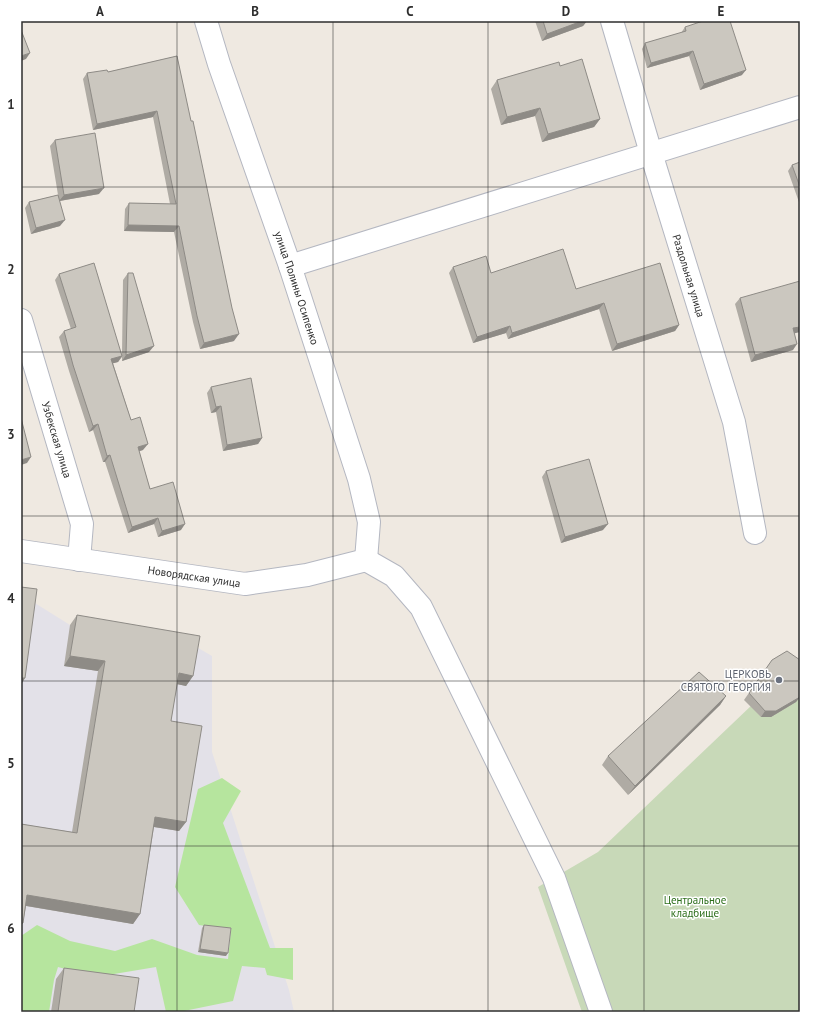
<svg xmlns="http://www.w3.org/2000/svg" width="821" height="1033" font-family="'PT Sans',sans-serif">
<rect width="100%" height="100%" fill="#efe9e1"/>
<!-- industrial -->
<path fill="#e3e1e8" d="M21,599L30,600L70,625L193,645L212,656V752L289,990L294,1012H21Z"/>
<!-- green -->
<path fill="#b6e59e" d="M222,778L241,791L223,823L270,948H293V980L267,975L265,968L242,966L233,1001L179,1012H166L156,967L96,977L58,967L54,980L49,1012H21V936L37,925L70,941L115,951L152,939L197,955L228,959L231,930L199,925L175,887L198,789Z"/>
<!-- cemetery -->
<path fill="#c8d9b8" d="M800,659V1012H582L538,887L598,852Z"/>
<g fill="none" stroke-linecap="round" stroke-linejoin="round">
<defs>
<g id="minor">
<path id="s1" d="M206,21L219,64L290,266L359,479L369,522L366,560"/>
<path id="s2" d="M612,21L651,153L734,422L755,533"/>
<path d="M290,266L800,107"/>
<path id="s3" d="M21,320L82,524L79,560"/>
<path id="s4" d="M21,551L245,584L307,575L366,560"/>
<path d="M366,560L394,576L421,607L554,878L601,1012"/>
</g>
</defs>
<!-- minor casing -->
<use href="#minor" stroke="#b4b7c1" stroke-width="24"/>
<!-- minor -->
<use href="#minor" stroke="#fff" stroke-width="22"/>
</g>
<!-- wall -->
<path fill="#afaba4" d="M535,21H587L583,26L542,41Z
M685,27L742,75L700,90L689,56L647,68L642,49L645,43L681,33Z
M177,56L234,341L200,349L193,322L174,232L124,231L125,209L129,203L170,204L153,117L93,130L83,79L87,73L108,72Z
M560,66L600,119L594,127L542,142L535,116L501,125L491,89L497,80Z
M55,140L99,194L60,201V226L31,234L25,208L29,202L58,195L50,146Z
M800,162V205L788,171L792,165Z
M453,267L491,273L576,289L679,325L675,331L612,351L599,309L508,339L506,333L473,343L449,273Z
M128,273L149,352L122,361V357L118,362L113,363L131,420L143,450L139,451L150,489L181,530L158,537L154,524L128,533L105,462H103L93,430L89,432L69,371L59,337L64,331L71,329L55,280L59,274L122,354L123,280Z
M740,298L794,333L793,350L751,362L735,304Z
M211,387L262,438L258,444L223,451L216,412L211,413L207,393Z
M546,471L603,530L561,543L542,477Z
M77,615L193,676L186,686L177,684L171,721L186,822L179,831L154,827L140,914L133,924L26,906L23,923L21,926V824L72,832L98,671L64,666L70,625Z
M772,660L800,697L796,702L771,717H761L744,700Z
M726,696L720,705L628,795L602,765L608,756Z
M204,925L226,956L198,952L202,928Z
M64,968L134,1012H51L56,979Z"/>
<!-- shaded-wall -->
<path fill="#8e8b86" d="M582,21H587L583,26L542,41L547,34Z
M693,51L689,56L647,68L651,63Z
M30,53L26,59L21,61V56Z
M746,70L742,75L700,90L704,84Z
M540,108L535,116L501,125L507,117Z
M157,111L153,117L93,130L97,124Z
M600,119L594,127L542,142L548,134Z
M104,188L99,194L59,201L64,195Z
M65,220L60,226L31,234L36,228Z
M128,225L179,226L174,232L124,231Z
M604,303L599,309L508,339L512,333Z
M679,325L675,331L612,351L617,344Z
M510,326L506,333L473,343L477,337Z
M800,327V332L788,335L793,328Z
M239,334L234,341L200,349L204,343Z
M797,344L793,350L751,362L755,355Z
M154,346L149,352L122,361L126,355Z
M122,356L118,362L107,365L111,359Z
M221,406L216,412L211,413L216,407Z
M98,424L93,430L89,432L93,426Z
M262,438L258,444L223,451L227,445Z
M148,444L143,450L133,453L138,447Z
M110,455L105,462H103L107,456Z
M31,457L27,463L21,465V460Z
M158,518L154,524L128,533L132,527Z
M185,524L181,530L158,537L162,531Z
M608,524L603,530L561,543L565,537Z
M70,656L105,661L98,671L64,666Z
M179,673L193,676L186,686L172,683Z
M21,678H25L21,685Z
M726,696L720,705L628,795L635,786Z
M800,697L796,702L771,717H761L765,711Z
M155,817L186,822L179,831L148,826Z
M27,895L140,914L133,924L21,905Z
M200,949L228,953L226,956L198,952Z"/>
<!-- building -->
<path fill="#cbc7bf" stroke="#8e8b86" d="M543,21H582L547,34Z
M703,21H730L746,70L704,84L693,51L651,63L645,43L686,31L685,27Z
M21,30L30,53L21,56Z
M177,56L191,121H193L232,308L239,334L204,343L197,316L179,226L128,225L129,203L176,204L157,111L97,124L87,73L107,70L108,72Z
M582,59L600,119L548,134L540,108L507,117L497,80L559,62L560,66Z
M95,133L104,188L64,195L55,140Z
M800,162V187L792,165Z
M58,195L65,220L36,228L29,202Z
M563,249L576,289L660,263L679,325L617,344L604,303L512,333L510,326L477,337L453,267L486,256L491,273Z
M94,263L122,356L111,359L131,420L140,417L148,444L138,447L150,489L173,482L185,524L162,531L158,518L132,527L110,455L107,456L98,424L93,426L73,365L64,331L76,327L59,274Z
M128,273H133L154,346L126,355Z
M800,281V327L793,328L797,344L755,355L740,298Z
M251,378L262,438L227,445L221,406L216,407L211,387Z
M21,418L31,457L21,460Z
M589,459L608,524L565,537L546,471Z
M21,587L37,589L25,678H21Z
M77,615L200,636L193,676L179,673L171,721L202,726L186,822L155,817L140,914L27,895L23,923H21V824L77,833L105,661L70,656Z
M787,651L800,660V697L776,711H765L749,693L772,660Z
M699,672L726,696L635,786L608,756Z
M204,925L231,928L228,953L200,949Z
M64,968L139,978L134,1012H58Z"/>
<!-- grid -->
<path fill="none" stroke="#2e2e2e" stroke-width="1" stroke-opacity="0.55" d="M177,21V1012M333,21V1012M488,21V1012M644,21V1012M21,187H800M21,352H800M21,516H800M21,681H800M21,846H800"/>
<!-- markers -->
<circle fill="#6b7280" stroke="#fff" stroke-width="1.5" cx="779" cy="680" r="4"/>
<g text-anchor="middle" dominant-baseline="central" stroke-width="3" stroke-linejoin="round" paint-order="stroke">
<!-- street labels -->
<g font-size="11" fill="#2e2e2e" stroke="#fff">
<text stroke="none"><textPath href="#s2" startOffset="266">Раздольная улица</textPath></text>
<text stroke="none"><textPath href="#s1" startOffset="282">улица Полины Осипенко</textPath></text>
<text stroke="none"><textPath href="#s3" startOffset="125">Узбекская улица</textPath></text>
<text stroke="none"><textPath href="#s4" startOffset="175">Новорядская улица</textPath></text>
</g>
<!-- worship labels -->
<g font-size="11" fill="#5b616d" stroke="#fff" text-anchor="end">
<text x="771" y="674">ЦЕРКОВЬ<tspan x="771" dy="13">СВЯТОГО ГЕОРГИЯ</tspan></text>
</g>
<!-- park labels -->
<g font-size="11" fill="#2c6e1b" stroke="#fff">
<text x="695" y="900">Центральное<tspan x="695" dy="13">кладбище</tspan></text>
</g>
</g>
<!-- border -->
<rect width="821" height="1033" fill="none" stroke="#ffffff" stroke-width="44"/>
<rect x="22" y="22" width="777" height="989" fill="none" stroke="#2e2e2e" stroke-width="1.5"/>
<g font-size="13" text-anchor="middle" font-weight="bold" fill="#2e2e2e">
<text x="100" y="16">A</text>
<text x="255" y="16">B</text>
<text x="410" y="16">C</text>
<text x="566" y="16">D</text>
<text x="721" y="16">E</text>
<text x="11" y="109">1</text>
<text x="11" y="274">2</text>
<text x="11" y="439">3</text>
<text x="11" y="603">4</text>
<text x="11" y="768">5</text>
<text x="11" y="933">6</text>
</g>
</svg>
